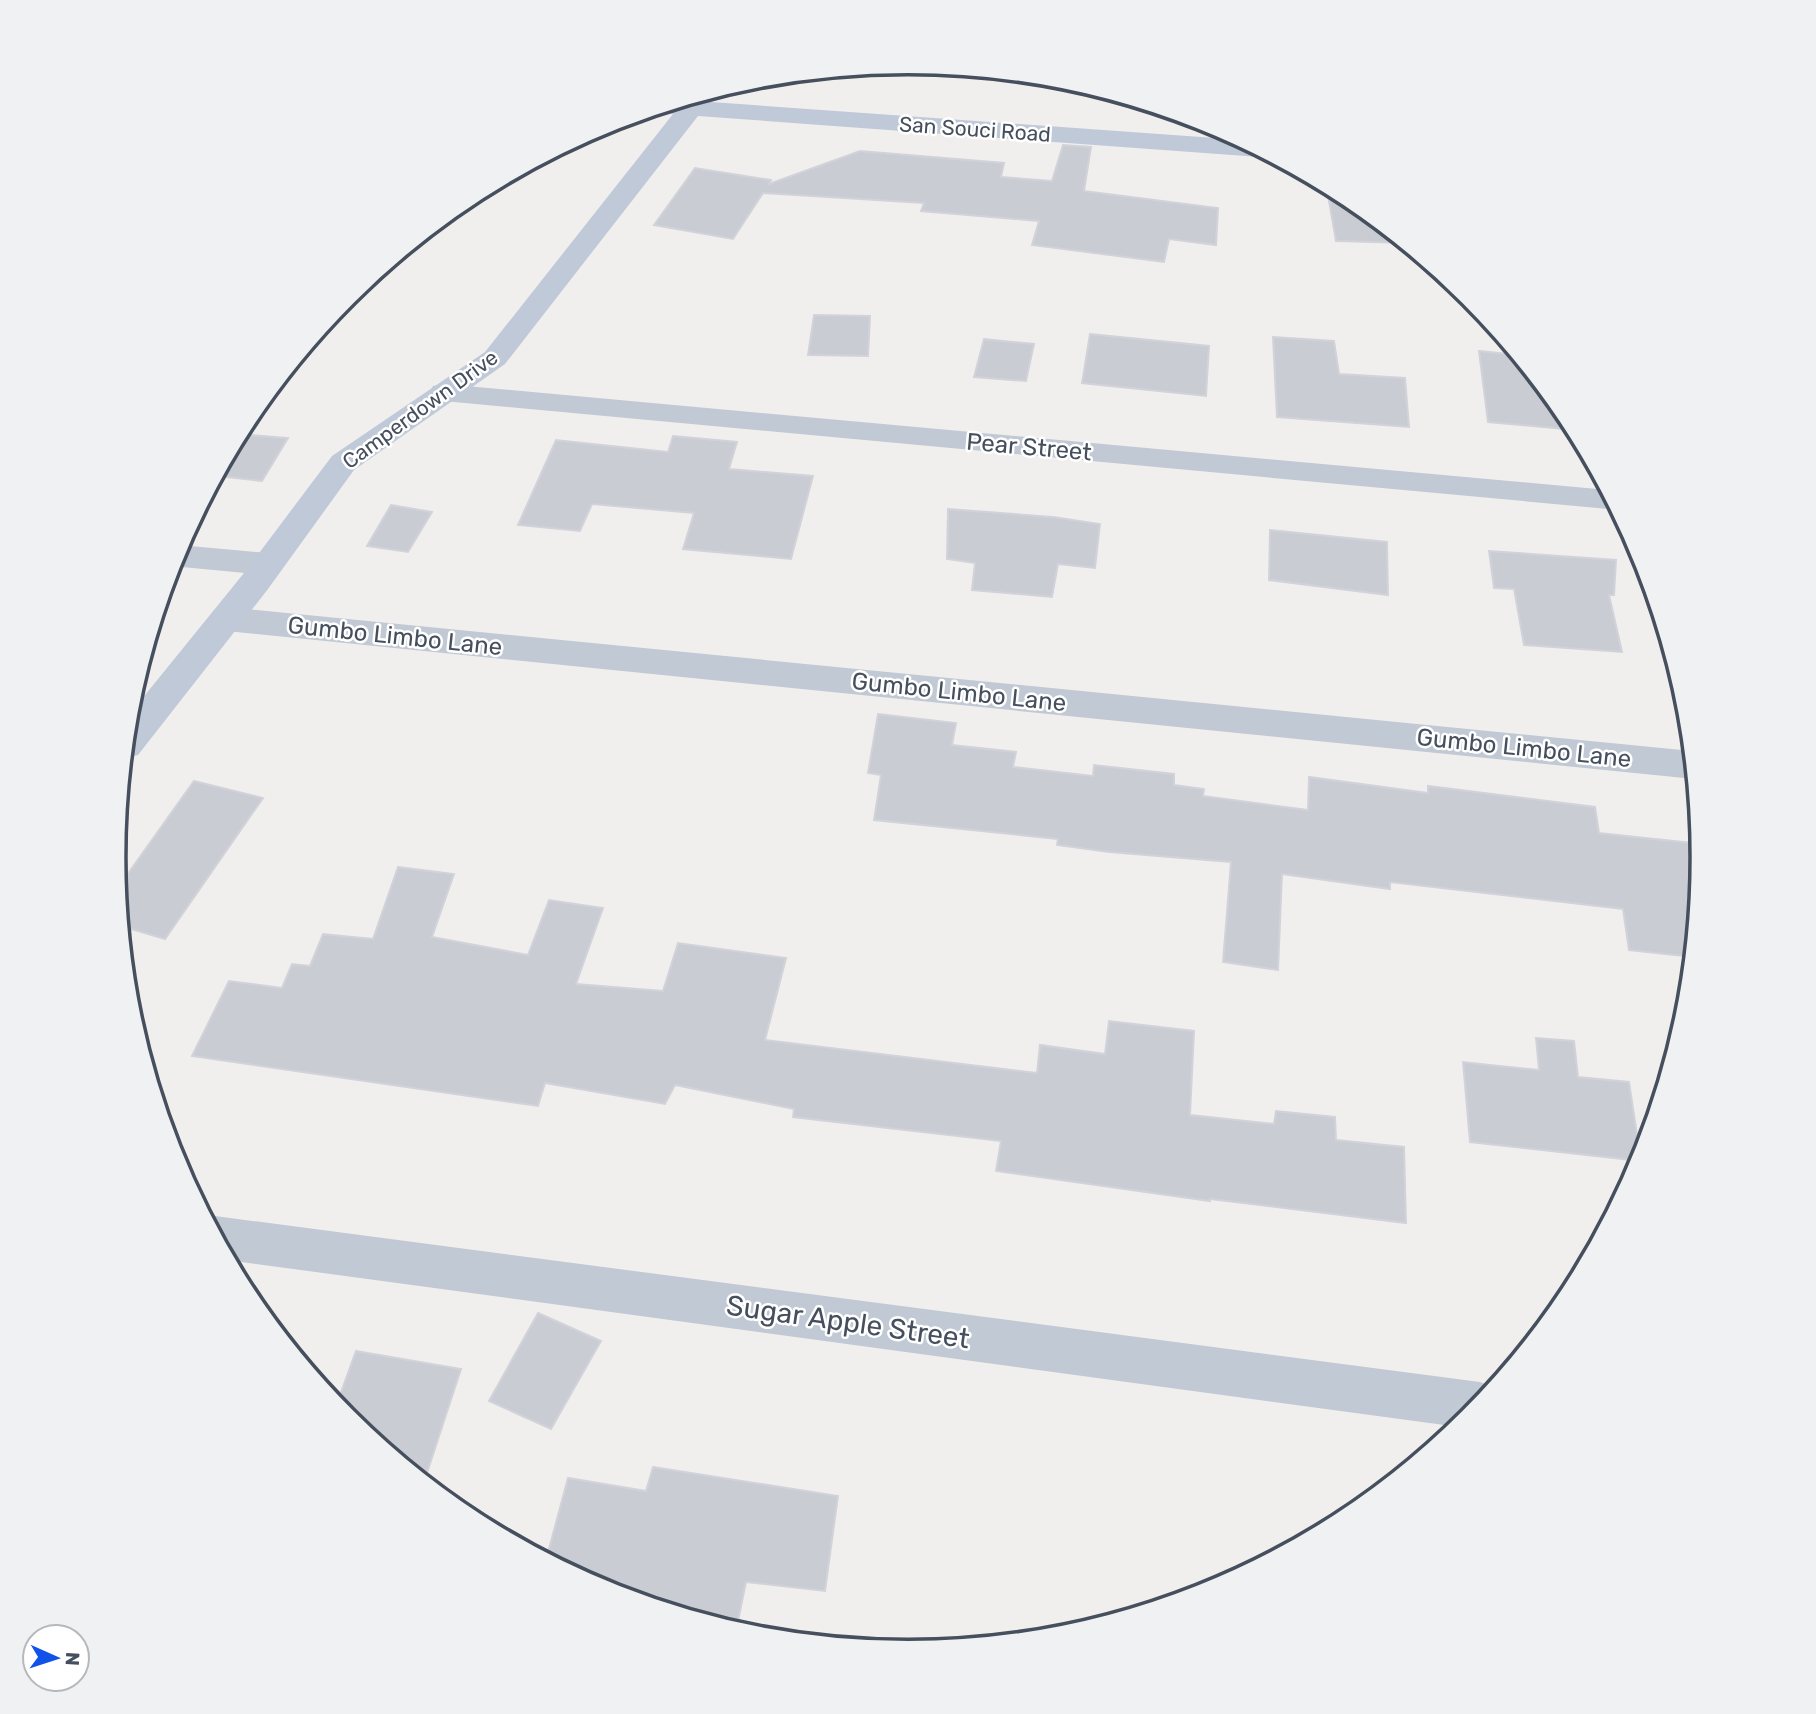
<svg xmlns="http://www.w3.org/2000/svg" width="1816" height="1714" font-family="Rubik,sans-serif">
<rect width="100%" height="100%" fill="#f1efee"/>
<!-- building -->
<path fill="#caccd4" stroke="#d2d3da" stroke-width="2" d="M1063,145L1091,147L1084,191L1218,208L1216,245L1169,239L1164,262L1032,245L1039,221L921,211L924,203L763,193L733,239L654,225L695,168L771,180L769,184L860,151L1004,163L1001,177L1052,181Z
M1326,184L1349,197L1406,243L1336,241Z
M814,315L870,316L868,356L808,355Z
M1090,334L1209,346L1206,396L1082,383Z
M1273,337L1334,341L1339,374L1405,378L1409,427L1277,417Z
M984,339L1034,344L1026,381L974,377Z
M1479,351L1518,355L1568,416L1576,430L1488,422Z
M238,434L288,438L262,481L216,476Z
M673,436L737,442L729,469L813,476L791,559L683,549L694,513L592,504L580,531L518,525L556,440L668,452Z
M391,505L432,512L408,552L367,546Z
M948,509L1053,517L1100,524L1095,568L1058,564L1052,597L972,590L975,563L947,559Z
M1270,530L1387,542L1388,595L1269,580Z
M1489,551L1616,560L1614,595H1609L1622,652L1524,645L1514,589L1494,588Z
M878,714L956,723L952,745L1016,752L1013,767L1093,776L1094,765L1174,774V785L1204,789L1203,796L1308,810L1309,777L1428,793V786L1595,807L1599,833L1701,844L1702,857L1692,957L1629,950L1623,909L1390,882V889L1282,874L1278,970L1223,962L1231,862L1109,852L1057,845L1058,839L874,820L881,775L868,773Z
M194,781L263,798L165,939L121,926L117,889Z
M398,867L454,874L432,937L528,955L549,900L603,908L576,984L663,991L678,943L786,958L765,1040L1037,1073L1040,1045L1105,1054L1109,1021L1194,1031L1190,1115L1274,1124L1276,1111L1335,1117L1336,1140L1404,1147L1406,1223L1210,1199V1201L996,1171L1001,1141L793,1117L794,1109L675,1085L665,1104L545,1083L538,1106L192,1056L229,981L282,988L292,964L310,966L323,934L373,939Z
M1536,1038L1574,1041L1578,1077L1629,1082L1641,1161L1470,1142L1463,1062L1539,1070Z
M538,1313L601,1341L551,1429L489,1401Z
M356,1351L461,1369L424,1482L346,1418L336,1406Z
M653,1467L838,1496L825,1591L746,1582L736,1631L604,1590L546,1560L568,1478L646,1491Z"/>
<g fill="none" stroke-linecap="round" stroke-linejoin="round">
<!-- street -->
<path fill="#c1c9d4" fill-rule="evenodd" d="M444,384L1608,490L1619,510L433,400L429,393L433,386Z
M179,545L268,553L280,556L285,564L280,572L268,575L171,566Z
M226,607L1692,751L1694,779L226,631L214,627L209,619L214,611Z
M215,1216L1480,1382L1494,1388L1459,1427L227,1260L206,1220Z"/>
<!-- secondary -->
<path fill="#c0c9d8" fill-rule="evenodd" d="M683,100L1243,140L1269,154L1259,157L698,116L505,364L354,470L268,589L138,755L124,758L128,716L244,573L332,456L485,352L673,114L659,111L657,108Z"/>
</g>
<g text-anchor="middle" dominant-baseline="central" stroke-width="5" stroke-linejoin="round" paint-order="stroke">
<!-- far-street labels -->
<g font-size="21" fill="#464f5d" stroke="#fff">
<text transform="translate(975 129) rotate(4)">San Souci Road</text>
<text transform="translate(420 409) rotate(-36)">Camperdown Drive</text>
</g>
<!-- street labels -->
<g font-size="24" fill="#464f5d" stroke="#fff">
<text transform="translate(1029 447) rotate(5)">Pear Street</text>
<text transform="translate(395 636) rotate(6)">Gumbo Limbo Lane</text>
<text transform="translate(959 692) rotate(6)">Gumbo Limbo Lane</text>
<text transform="translate(1524 748) rotate(6)">Gumbo Limbo Lane</text>
</g>
<!-- near-street labels -->
<g font-size="28" fill="#464f5d" stroke="#fff">
<text transform="translate(848 1322) rotate(8)">Sugar Apple Street</text>
</g>
</g>
<!-- crop -->
<path d="M0 0H1816V1714H0ZM126 857a782 782 0 1 1 1564 0a782 782 0 1 1-1564 0Z" fill="#f0f1f2" fill-rule="evenodd"/>
<path fill="none" stroke="#464f5d" stroke-width="3.5" d="M126 857a782 782 0 1 1 1564 0a782 782 0 1 1-1564 0Z"/>
<!-- north arrow -->
<g transform="translate(56 1658) rotate(93)"><circle r="33" fill="#ffffff" stroke="#b5b9be" stroke-width="2"/>
<path d="M0-5L12 26L0 18L-12 26Z" fill="#1153e9"/>
<text y="-10" font-size="19" font-weight="bold" text-anchor="middle" fill="#464f5d">N</text>
</g>
</svg>
